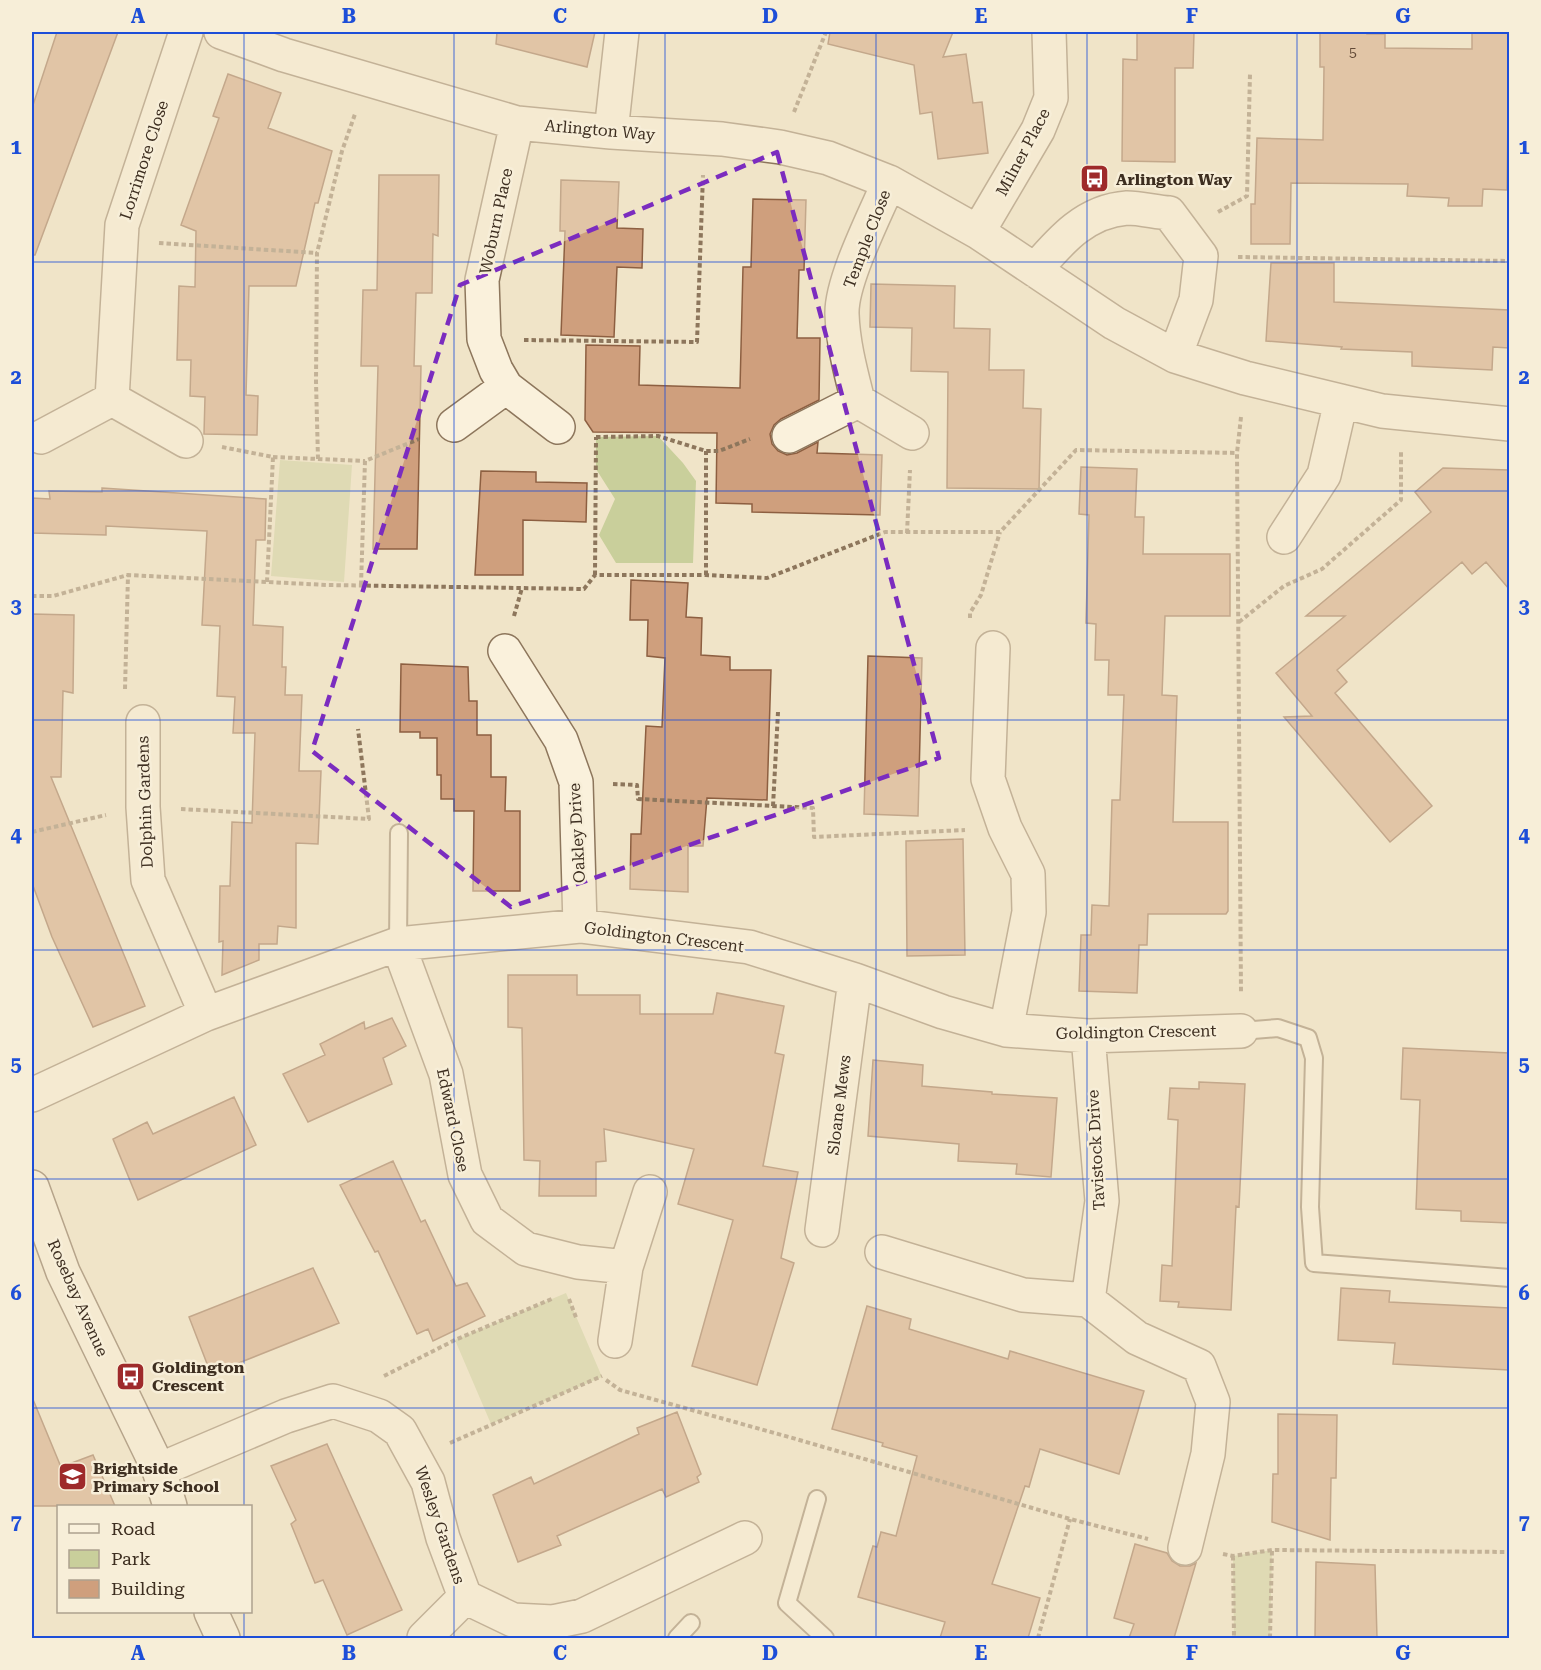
<svg xmlns="http://www.w3.org/2000/svg" width="1541" height="1670" font-family="'Roboto Serif',serif">
<rect width="100%" height="100%" fill="#f0e4c8"/>
<!-- green -->
<path fill="#c9cf9b" d="M658,436L683,463L696,481L693,563H616L599,535L615,499L596,469V437Z
M280,460L352,465L344,582L271,576Z
M566,1293L602,1377L491,1424L455,1340Z
M1272,1550L1270,1638H1234L1233,1556Z"/>
<!-- building -->
<path fill="#cf9f7d" stroke="#8d5f41" stroke-width="1.5" d="M57,32H118L35,255H32V108Z
M497,32H595L587,67L496,44Z
M830,32H953L943,57L966,54L973,103L982,102L988,153L938,159L932,112L920,114L914,65L828,44Z
M1137,32H1194L1193,68H1175V162L1122,161L1123,59L1137,60Z
M1320,32H1367V34H1385V48L1472,49V32H1509L1507,190L1483,189L1482,206H1448L1449,198L1407,196L1408,184L1291,183L1290,244H1251V204H1255L1257,138L1323,140L1324,67H1320Z
M228,74L281,93L268,128L332,151L318,203H315L296,286H249L246,395L258,396L257,435L204,434L205,397L190,396L191,360H177L179,286L195,287L196,231L181,225L219,118L213,116Z
M379,175H439L438,236L433,234L432,293H416L414,366H421L417,549H373L378,366H361L363,290H377Z
M561,180L619,182L617,228L643,229L642,268L617,267L614,337L561,335L565,231H560Z
M753,199L806,200L804,270H799L797,338H820L819,400L781,419L774,425L770,434L772,444L778,451L787,455L797,453L818,442L817,453L882,455L880,515L752,512V504L716,503L717,433L593,432L585,420L586,345L640,346L639,385L740,388L743,267H751Z
M1271,263H1334V302L1509,310V348L1493,347L1492,370L1412,366V352L1341,349L1342,347L1266,341Z
M871,284L955,286L954,328L990,329L989,370H1024L1023,408L1041,409L1039,489L947,488L948,372L911,371L912,328L870,327Z
M1081,467L1137,469L1135,517H1144L1143,554H1230V616H1165L1162,695L1177,696L1173,822H1228V911L1226,914H1148L1147,945H1139L1137,993L1079,991L1081,935H1091L1092,905L1109,906L1112,800H1120L1124,695H1108L1109,660H1095L1096,624L1086,623L1089,515L1079,514Z
M1443,468L1509,470V589L1486,562L1472,574L1462,562L1337,670L1347,682L1335,693L1432,806L1390,842L1284,717L1312,716L1276,673L1345,616H1306L1431,512L1415,492Z
M481,471L536,472V482L587,483L586,522L523,520V575H475Z
M102,488L266,499L265,540H256L253,625L283,627L282,667H286L285,695H302L299,771H321L318,844L296,843V928L278,926L277,944H259V960L222,975L223,941L219,942L220,886H230L232,822L252,823L255,733H233L235,697L217,696L220,626L202,625L207,531L106,526V535L32,533V498L50,499L49,491L102,492Z
M631,580L688,583L686,617L702,618L701,655L730,657V670H771L767,800L707,798L703,846H688V892L630,889L631,834H641L646,726L662,727L665,658L647,656L648,620H630Z
M32,614L74,615L73,693L63,691L61,777H51L145,1006L93,1027L52,937L32,883Z
M868,656L922,658L918,816L864,814Z
M401,664L468,667L469,701H477V735H491V777H506L505,811H520V891H473L474,811H454V799H441V775H437V738H420V732H400Z
M963,839L965,955L907,956L906,841Z
M508,975H577V995H640V1014H713L717,993L784,1006L775,1053L784,1055L763,1166L798,1172L781,1258L794,1263L757,1385L692,1366L733,1220L678,1204L694,1149L604,1129L606,1161L596,1162V1196H539L540,1161L524,1160L522,1028L508,1027Z
M392,1018L406,1046L383,1058L392,1084L308,1122L283,1074L325,1055L320,1044L364,1022L365,1029Z
M1403,1048L1509,1053V1223L1461,1221V1211L1416,1209L1420,1100L1401,1099Z
M873,1060L923,1065L922,1086L992,1092V1094L1057,1098L1051,1177L1016,1174L1017,1164L958,1161L959,1144L868,1136Z
M1199,1082L1245,1084L1239,1207L1236,1206L1231,1310L1178,1307L1179,1302L1160,1301L1162,1265L1172,1266L1178,1120L1168,1119L1170,1088L1199,1089Z
M234,1097L256,1145L138,1200L113,1139L147,1122L153,1134Z
M393,1161L421,1222L425,1220L456,1286L467,1283L485,1316L433,1341L428,1329L417,1334L378,1251L375,1252L340,1185Z
M313,1268L339,1323L211,1374L189,1317Z
M1341,1288L1390,1291L1389,1302L1509,1308V1370L1393,1364L1395,1343L1338,1340Z
M867,1306L911,1319L909,1329L1008,1359L1010,1351L1144,1391L1119,1474L1040,1449L1029,1487L1025,1486L992,1584L1040,1598L1028,1638H940L945,1622L858,1597L873,1546L877,1547L881,1532L896,1536L917,1456L882,1446L883,1443L832,1429Z
M32,1397L61,1467L93,1455L115,1506H32Z
M677,1412L701,1474L697,1477L699,1482L666,1497L662,1489L557,1536L561,1545L518,1562L493,1495L531,1477L534,1484L639,1434L637,1428Z
M1278,1414L1337,1415L1336,1478H1331L1330,1540L1272,1522L1273,1474H1278Z
M327,1444L402,1610L347,1635L323,1580L315,1583L291,1524L296,1520L271,1466Z
M1135,1544L1167,1553L1172,1561L1180,1566H1190L1196,1563L1174,1638H1129L1134,1624L1114,1618Z
M1316,1562L1375,1565L1377,1638H1315Z"/>
<g fill="none" stroke-linecap="round" stroke-linejoin="round">
<defs>
<path id="lane" d="M398,944L399,833
M1241,1031L1278,1028L1308,1038L1314,1058L1310,1207L1314,1263L1510,1278
M817,1499L787,1603L825,1638
M677,1638L691,1623"/>
<path id="street" d="M221,32L284,55L517,123L611,132L722,139L780,147L828,158L889,182L978,232L1114,323L1175,356L1245,378L1382,411L1510,424
M517,123L482,280L484,339L496,370L506,387L558,427
M611,132L622,32
M889,182C875,215 841,281 842,314C843,344 851,373 858,401L912,433
M978,232L1038,130L1051,98L1049,32
M1035,270C1060,241 1085,211 1127,208C1140,208 1156,212 1169,213L1201,256L1196,300L1175,356
M454,425L506,387
M789,436L858,401
M41,437L112,399
M186,441L112,399L122,225L186,32
M1284,537L1324,475L1341,401
M993,648L988,779L1005,828L1028,874L1029,912L1006,1030
M505,651L561,740L576,782L580,926
M143,722V807L148,880L206,1014
M398,944L446,1074L465,1175L487,1220L526,1249L578,1262L626,1267
M32,1095L206,1014L398,944L580,926L749,947L855,980L943,1012L1006,1030L1088,1036L1241,1031
M822,1230L855,980
M882,1252L1023,1295L1088,1300L1137,1338L1199,1366L1213,1402L1208,1454L1185,1548
M1088,1300L1102,1201L1088,1036
M615,1341L626,1267L650,1192
M159,1470L286,1416L333,1401L379,1416L400,1431L428,1482L443,1538L465,1597L424,1638
M465,1597L513,1620L553,1622L582,1616L745,1538"/>
<path id="secondary" d="M32,1187L63,1272L159,1470L170,1506
M211,1612L223,1638"/>
</defs>
<!-- lane casing -->
<use href="#lane" stroke="#8d765c" stroke-width="20"/>
<!-- street casing -->
<use href="#street" stroke="#8d765c" stroke-width="36"/>
<!-- secondary casing -->
<use href="#secondary" stroke="#6f573f" stroke-width="36"/>
<!-- path -->
<path stroke="#8d765c" stroke-width="4" stroke-dasharray="4.5 3" stroke-linecap="butt" d="M794,112L826,32
M1218,212L1247,196L1250,74
M159,243L317,253
M1238,257L1510,261
M524,340L697,342L703,175
M1241,417L1237,453L1241,994
M596,437L658,436L706,451H719L750,439
M222,447L273,457L267,582
M273,457L365,461
M318,459L316,382L317,253L342,151L355,114
M907,533L910,470
M595,575L596,437
M706,575V451
M361,585L365,461L419,439
M32,596H53L128,575L328,585L584,589L595,575H706L767,578L885,532H1000L1076,450L1237,453
M514,616L522,588
M970,618V613L981,595L1000,532
M1239,622L1284,586L1322,569L1401,500V450
M125,689L128,575
M613,784L637,785L638,799L813,808L814,837L965,830
M773,806L778,712
M181,809L369,819L358,729
M32,832L106,815
M569,1299L577,1320
M384,1376L455,1340L554,1298
M606,1380L620,1390L796,1439L1070,1519L1148,1539
M450,1443L602,1376
M1223,1554L1233,1556L1272,1550L1510,1552
M1233,1556L1234,1638
M1038,1638L1070,1519
M1270,1638L1272,1550"/>
<!-- lane -->
<use href="#lane" stroke="#faf1dc" stroke-width="16"/>
<!-- street -->
<use href="#street" stroke="#faf1dc" stroke-width="33"/>
<!-- secondary -->
<use href="#secondary" stroke="#faf1dc" stroke-width="33"/>
</g>
<!-- marked area -->
<path d="M0 0H1541V1670H0ZM777,152L939,758L511,907L312,751L460,285Z" fill="#f0e4c8" fill-opacity=".55" fill-rule="evenodd"/>
<path fill="none" stroke="#7b2cbf" stroke-width="4.5" stroke-dasharray="12 8" stroke-linejoin="round" d="M777,152L939,758L511,907L312,751L460,285Z"/>
<!-- grid -->
<path fill="none" stroke="#1d4ed8" stroke-width="1.5" stroke-opacity="0.55" d="M244,32V1506M454,32V1638M665,32V1638M876,32V1638M1087,32V1638M1297,32V1638M32,262H1510M32,491H1510M32,720H1510M32,950H1510M32,1179H1510M32,1408H1510M244,1612V1638"/>
<!-- icons -->
<defs>
<symbol id="bus-square" viewBox="-11 -11 22 22"><rect x="-9" y="-9" width="18" height="18" rx="4" fill="#9e2a2b" stroke="#f7eed8"/><path d="M-5-6H5V4H4V6H2V4H-2V6H-4V4H-5ZM-3.5-4V0h7V-4ZM-3.5 1.2v1.5H-2V1.2ZM2 1.2v1.5H3.5V1.2Z" fill="#fff"/></symbol>
<symbol id="school-square" viewBox="-11 -11 22 22"><rect x="-9" y="-9" width="18" height="18" rx="4" fill="#9e2a2b" stroke="#f7eed8"/><path d="M0-5L7-2L0 1L-7-2ZM-4 1L0 2.5L4 1V4Q0 6-4 4Z" fill="#fff"/></symbol>
</defs>
<g fill-rule="evenodd">
<use href="#bus-square" x="1078" y="162" width="33" height="33"/>
<use href="#bus-square" x="114" y="1360" width="33" height="33"/>
<use href="#school-square" x="56" y="1460" width="33" height="33"/>
</g>
<g text-anchor="middle" dominant-baseline="central" stroke-width="5" stroke-linejoin="round" paint-order="stroke">
<!-- number labels -->
<g font-size="14" fill="#624a37">
<text x="1353" y="52">5</text>
</g>
<!-- street labels -->
<g font-size="16" fill="#3d2e20" stroke="#f7eed8">
<text transform="translate(600 130) rotate(5)">Arlington Way</text>
<text transform="translate(1023 152) rotate(-62)">Milner Place</text>
<text transform="translate(144 160) rotate(-72)">Lorrimore Close</text>
<text transform="translate(496 221) rotate(-78)">Woburn Place</text>
<text transform="translate(867 239) rotate(-69)">Temple Close</text>
<text transform="translate(145 802) rotate(-92)">Dolphin Gardens</text>
<text transform="translate(577 833) rotate(-93)">Oakley Drive</text>
<text transform="translate(664 937) rotate(7)">Goldington Crescent</text>
<text transform="translate(1136 1032) rotate(-1)">Goldington Crescent</text>
<text transform="translate(839 1105) rotate(-83)">Sloane Mews</text>
<text transform="translate(453 1120) rotate(78)">Edward Close</text>
<text transform="translate(1096 1150) rotate(-93)">Tavistock Drive</text>
<text transform="translate(78 1298) rotate(66)">Rosebay Avenue</text>
<text transform="translate(440 1525) rotate(71)">Wesley Gardens</text>
</g>
<!-- poi labels -->
<g font-size="16" font-weight="bold" fill="#3d2e20" stroke="#f7eed8" text-anchor="start">
<text x="1116" y="179">Arlington Way</text>
<text x="152" y="1367">Goldington<tspan x="152" dy="18">Crescent</tspan></text>
<text x="93" y="1468">Brightside<tspan x="93" dy="18">Primary School</tspan></text>
</g>
</g>
<!-- border -->
<rect width="1541" height="1670" fill="none" stroke="#f7eed8" stroke-width="66"/>
<!-- legend -->
<rect x="57" y="1505" width="195" height="108" fill="#f7eed8" stroke="#ada18e" stroke-width="1.5"/>
<rect x="69" y="1524" width="30" height="9" fill="#faf1dc" stroke="#ada18e" stroke-width="1.5"/>
<text x="111" y="1535" font-size="18" fill="#3d2e20">Road</text>
<rect x="69" y="1550" width="30" height="18" fill="#c9cf9b" stroke="#ada18e" stroke-width="1.5"/>
<text x="111" y="1565" font-size="18" fill="#3d2e20">Park</text>
<rect x="69" y="1580" width="30" height="18" fill="#cf9f7d" stroke="#ada18e" stroke-width="1.5"/>
<text x="111" y="1595" font-size="18" fill="#3d2e20">Building</text>
<rect x="33" y="33" width="1475" height="1604" fill="none" stroke="#1d4ed8" stroke-width="2"/>
<g font-size="20" text-anchor="middle" font-weight="bold" fill="#1d4ed8">
<text x="138" y="23">A</text>
<text x="349" y="23">B</text>
<text x="560" y="23">C</text>
<text x="770" y="23">D</text>
<text x="981" y="23">E</text>
<text x="1192" y="23">F</text>
<text x="1403" y="23">G</text>
<text x="16" y="154">1</text>
<text x="1524" y="154">1</text>
<text x="16" y="384">2</text>
<text x="1524" y="384">2</text>
<text x="16" y="613">3</text>
<text x="1524" y="613">3</text>
<text x="16" y="842">4</text>
<text x="1524" y="842">4</text>
<text x="16" y="1071">5</text>
<text x="1524" y="1071">5</text>
<text x="16" y="1300">6</text>
<text x="1524" y="1300">6</text>
<text x="16" y="1529">7</text>
<text x="1524" y="1529">7</text>
<text x="138" y="1660">A</text>
<text x="349" y="1660">B</text>
<text x="560" y="1660">C</text>
<text x="770" y="1660">D</text>
<text x="981" y="1660">E</text>
<text x="1192" y="1660">F</text>
<text x="1403" y="1660">G</text>
</g>
</svg>
